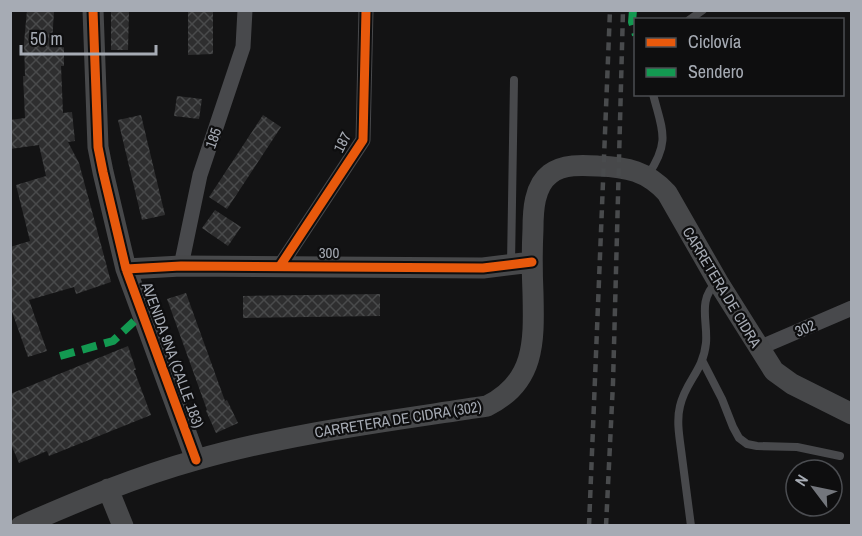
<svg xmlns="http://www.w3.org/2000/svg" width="862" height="536" font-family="'Archivo Narrow',sans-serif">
<defs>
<pattern id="building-cross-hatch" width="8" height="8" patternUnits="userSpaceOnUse" patternTransform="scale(1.5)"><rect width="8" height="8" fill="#2e2e2f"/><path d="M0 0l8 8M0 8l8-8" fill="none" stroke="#494a4b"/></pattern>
</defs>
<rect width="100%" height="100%" fill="#131314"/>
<!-- building -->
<path fill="url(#building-cross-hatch)" d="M27,10L54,12L52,42H64V66H61L63,113L72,112L75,141L68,142L79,163L111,282L76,294L74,287L29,300L47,351L28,357L10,306V247L30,241L16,185L46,176L39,145L10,149V120L25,118L23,76H25L24,43Z
M111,10H129L128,50H111Z
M188,10H213V54L188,55Z
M177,96L202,99L199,119L174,116Z
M141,115L165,215L142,220L118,120Z
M263,115L281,127L227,209L209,197Z
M215,210L241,227L228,246L202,228Z
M186,293L225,401L227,400L238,423L216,433L206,411L207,410L167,299Z
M380,294V316L243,318V296Z
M128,346L136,370H134L151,415L49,456L47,451L19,463L10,442V394Z"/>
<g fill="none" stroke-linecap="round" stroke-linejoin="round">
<!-- lane -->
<path stroke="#48494c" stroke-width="8" d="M689,20L703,10
M648,175C671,141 662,130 653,94
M511,264L514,80
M703,362L722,399L733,427L739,438L747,444L757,446L797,447L840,456
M691,526C688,503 685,480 682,457C680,440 676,422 680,406C686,380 703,372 706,343C708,321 697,300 717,282"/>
<!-- street -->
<path stroke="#48494c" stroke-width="15" d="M181,266L200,175L243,47L245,10
M280,266L363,140L366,10
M759,348L852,308"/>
<!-- secondary -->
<path stroke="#47484a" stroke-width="21" d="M93,10L98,147L103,172L126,269L196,460
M126,269L181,266L483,268L532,262
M108,489L123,526
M21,526C78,501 135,477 196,460C290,433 390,421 487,406C536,382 534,340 533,293C532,271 532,250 533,229C533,211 534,186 550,174C563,164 582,165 598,166C627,167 647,171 667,193L718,282L774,371L792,384L852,414"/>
<!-- rail -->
<path stroke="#494b4d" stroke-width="4.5" stroke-dasharray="8 6" stroke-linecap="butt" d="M589,526L610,10
M606,526L613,383L623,10"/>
<!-- quiet -->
<path stroke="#139951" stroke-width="8" stroke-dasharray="15 8" stroke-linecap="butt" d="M633,10L632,22L636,35
M60,356L113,341L142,314"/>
<defs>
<path id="cycleway" d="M93,10L98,147L103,172L126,269L196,460
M280,266L363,140L366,10
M126,269L181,266L483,268L532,262"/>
</defs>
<!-- cycleway casing -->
<use href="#cycleway" stroke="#0e0e0f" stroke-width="13"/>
<!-- cycleway -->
<use href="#cycleway" stroke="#e8590c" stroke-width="9"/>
</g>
<g text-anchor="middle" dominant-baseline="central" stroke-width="4.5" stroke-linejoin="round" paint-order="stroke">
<!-- street labels -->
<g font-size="15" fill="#a6abb4" stroke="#0e0e0f">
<text transform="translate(213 138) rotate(-71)">185</text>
<text transform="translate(342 142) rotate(-63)">187</text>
<text x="329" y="252">300</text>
<text transform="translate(722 287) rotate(59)">CARRETERA DE CIDRA</text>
<text transform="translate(805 328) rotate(-23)">302</text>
<text transform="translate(173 355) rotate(70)">AVENIDA 9NA (CALLE 183)</text>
<text transform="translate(398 419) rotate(-9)">CARRETERA DE CIDRA (302)</text>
</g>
</g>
<!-- border -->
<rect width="862" height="536" fill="none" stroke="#a6abb4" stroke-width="24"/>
<!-- legend -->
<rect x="634" y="18" width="210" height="78" fill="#0e0e0f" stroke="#4b4d51" stroke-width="1.5"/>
<rect x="646" y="38" width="30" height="9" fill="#e8590c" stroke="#4b4d51" stroke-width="1.5"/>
<text x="688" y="48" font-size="18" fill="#a6abb4">Ciclovía</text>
<rect x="646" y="68" width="30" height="9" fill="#139951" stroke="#4b4d51" stroke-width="1.5"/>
<text x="688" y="78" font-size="18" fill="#a6abb4">Sendero</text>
<!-- north arrow -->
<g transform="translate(814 488) rotate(302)"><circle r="28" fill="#0e0e0f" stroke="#4b4d51" stroke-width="1.5"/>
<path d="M0-4.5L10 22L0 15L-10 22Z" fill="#73767c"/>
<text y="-9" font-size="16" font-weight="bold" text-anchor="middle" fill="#a6abb4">N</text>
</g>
<!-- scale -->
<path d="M21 45v9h135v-9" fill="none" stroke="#a6abb4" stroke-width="3"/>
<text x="30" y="45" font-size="18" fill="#a6abb4" stroke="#0e0e0f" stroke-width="4.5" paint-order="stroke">50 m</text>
</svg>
